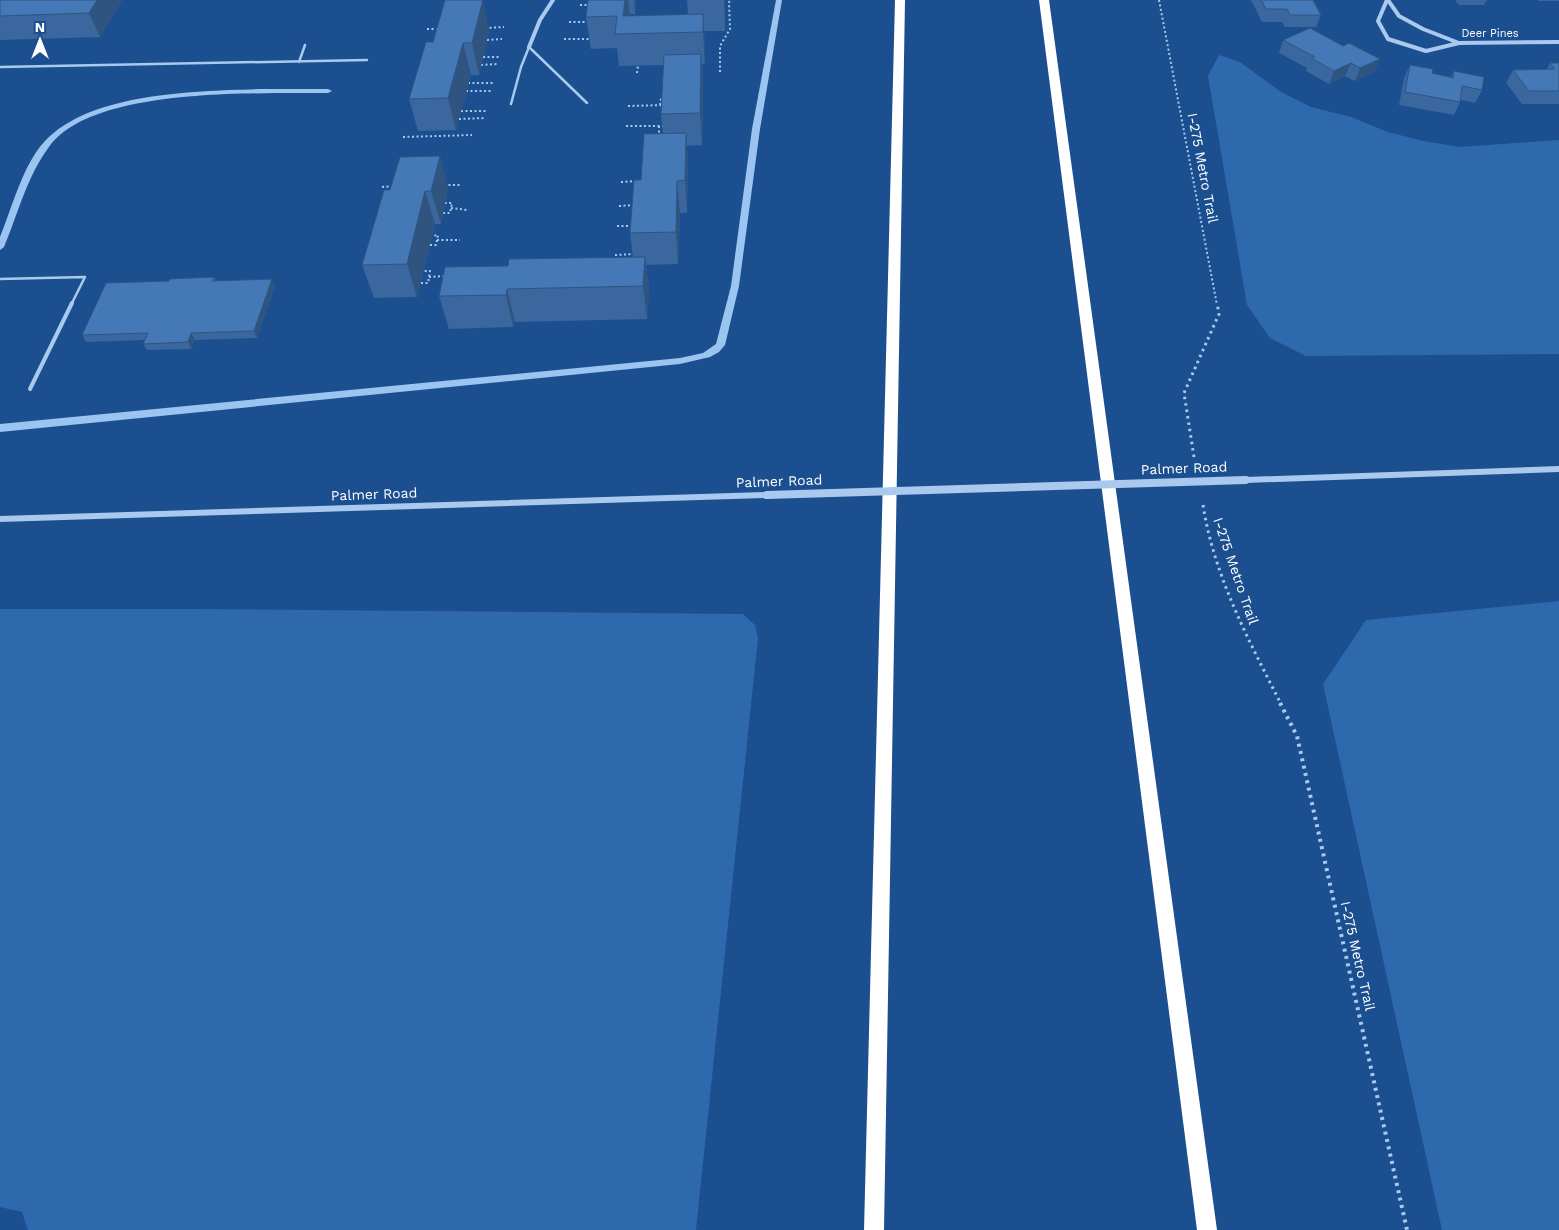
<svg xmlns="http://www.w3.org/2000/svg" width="1559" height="1230" font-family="'Work Sans',sans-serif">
<rect width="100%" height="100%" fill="#1b4f8f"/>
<!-- green -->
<path fill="#2e69ad" d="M1219,55L1240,62L1281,92L1311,107L1351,117L1388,132L1423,141L1460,147L1559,140V354L1306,356L1270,338L1247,305L1208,76Z
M1559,601V1230H1442L1323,684L1366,620Z
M0,609H199L743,614L755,625L758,638L696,1230H28L22,1212L0,1207Z"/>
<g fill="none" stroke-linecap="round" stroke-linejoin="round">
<!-- stream -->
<path fill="#9cc4f0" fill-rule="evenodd" d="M776,0H782L760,129L739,286L725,345L719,352L710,357L680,364L0,432V424L680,358L703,353L716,344L731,286L752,129Z
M261,89H328L332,91L328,93C259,94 93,86 49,147C27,176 18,214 4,247L0,250V237C12,208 23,164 45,141C91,92 197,91 261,89Z"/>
<!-- path-far2 -->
<path stroke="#a9c9ee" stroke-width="2" stroke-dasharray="2 2.5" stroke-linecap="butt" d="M1159,0L1217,305
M580,5H592
M569,22H591
M485,28L504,27
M427,29H441
M564,39H592
M487,40L502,39
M483,57H499
M481,65L497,64
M720,72V46L730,29L729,2L732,0
M637,73L638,65
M468,83H493
M466,91H491
M660,105L661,98H665
M628,106L665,105
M461,111H487
M459,119L485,118
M626,126H665
M659,126V134H662
M403,137L472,135
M621,182L638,181
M444,185H461
M382,187L395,186
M619,206L636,205
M451,208L467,210
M443,213H450L452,203H445
M617,226H634
M437,240H460
M430,245H436L438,235L432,236
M615,255L635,254
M429,277L446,276
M421,283H428L430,271H423"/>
<!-- path-far1 -->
<path stroke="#a9c9ee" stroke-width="3" stroke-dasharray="2.5 4" stroke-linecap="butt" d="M1194,457L1184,393L1219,314L1217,303
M1203,505C1214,576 1249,641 1281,704"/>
<!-- path -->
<path stroke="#a9c9ee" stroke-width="4" stroke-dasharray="3 4.5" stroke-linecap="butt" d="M1280,703L1297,736L1407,1230"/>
<!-- service-far1 -->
<path stroke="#a9c9ee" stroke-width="2.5" d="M299,62L305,45
M0,67L367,60
M511,104L521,67L529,47L587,103
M0,279L85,277L71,305"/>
<!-- service -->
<path stroke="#a9c9ee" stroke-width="4" d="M30,389L72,303"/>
<!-- minor -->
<path stroke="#a9c9ee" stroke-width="4" d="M1387,0L1378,21L1388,39L1426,51L1459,43
M1388,0L1399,16L1423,29L1459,43L1559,42
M529,47L540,20L553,0"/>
<!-- tertiary -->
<path fill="#a9c9ee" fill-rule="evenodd" d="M1559,466V472L1246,483L1242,480L1246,477Z
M767,492L771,495L767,498L0,522V516Z"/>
<!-- motorway -->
<path fill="#fff" fill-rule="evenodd" d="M895,0H905L884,1230H864Z
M1039,0H1049L1217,1230H1197Z"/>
<!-- tertiary-bridge -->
<path stroke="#a9c9ee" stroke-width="8" d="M767,495L1246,480"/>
</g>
<!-- wall -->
<path fill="#3a679d" d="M0,0H122L100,37L0,40Z
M588,0H636L635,14H630V16L688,15L687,0H725V31H704L705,64H702L703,86L702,145L687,146L688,166L687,213H680L678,264L646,265L649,289L647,319L515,322L513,327L449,329L439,296L508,266L633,257L630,233L641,180L663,134L661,114L664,65L619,66L617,48L591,49L586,17Z
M1251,0H1313L1321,15L1316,27H1285L1282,22H1262Z
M1455,0H1487L1484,5H1459Z
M1538,0H1559V1H1538Z
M489,31L479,75H471L456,130L418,131L409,99L433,42Z
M1283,40L1343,46L1380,59L1374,72L1355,81L1345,76L1329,84L1306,71L1307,68L1279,53Z
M1550,63H1559V104H1522L1506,83L1513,70L1547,69Z
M1410,65L1432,73L1451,77L1454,71L1482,90L1475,103L1461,100L1454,115L1399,105L1404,78Z
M440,156L448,189L441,224H435L417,297L374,298L362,265L390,190Z
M214,277L216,281L275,286L257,338L195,340L191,349L147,350L143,344L145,340L86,342L82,335L169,281Z"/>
<!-- shaded-wall -->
<path fill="#305480" d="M97,0H122L100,37L89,13Z
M483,0L489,31L479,75L472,43Z
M625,0H628L630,14L628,33L623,16Z
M634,0H636L635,14Z
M724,0H725V31Z
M703,14L705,46V64L703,32Z
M463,43L471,75L456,130L448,98Z
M701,54L703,86L702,145L700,113Z
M1380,59L1374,72L1355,81L1360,68Z
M1351,63L1345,76L1329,84L1334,71Z
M686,133L688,166L687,213L685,180Z
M440,156L448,189L441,224L431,191Z
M677,181L680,213L678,264L676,232Z
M425,191L435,224L417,297L407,264Z
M645,257L649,289L647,319L643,286Z
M272,279L275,286L257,338L254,331Z
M507,289L515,322L513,327L506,295Z
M191,333L195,340L191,349L188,342Z"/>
<!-- building -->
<path fill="#4478b7" stroke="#305480" d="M0,0H97L89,13L0,16Z
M445,0H483L472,43H463L448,98L409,99L426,42H433Z
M588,0H625L623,16L703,14V32L615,34L617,16L586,17Z
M1261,0H1313L1321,15H1290L1287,9H1266Z
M1310,28L1343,46L1349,43L1380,59L1360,68L1351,63L1334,71L1311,58L1315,57L1283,40Z
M701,54L700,113L661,114L664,55Z
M1550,63H1559V91H1529L1513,70L1555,69Z
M1410,65L1433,69L1432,73L1453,78L1454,71L1484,77L1482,90L1462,86L1460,102L1405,92Z
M686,133L685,180L677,181L676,232L630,233L634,180H641L644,134Z
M440,156L431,191H425L407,264L362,265L384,190H390L400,157Z
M645,257L643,286L507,289L506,295L439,296L445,267L508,266L509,259Z
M214,277L212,281L272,279L254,331L191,333L188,342L143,344L148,333L82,335L106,283L169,281L170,279Z"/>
<g text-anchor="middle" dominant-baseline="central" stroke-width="5" stroke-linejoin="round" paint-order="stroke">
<!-- far-street labels -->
<g font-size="11" fill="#fff" stroke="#1b4f8f">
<text x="1490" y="33">Deer Pines</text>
</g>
<!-- street labels -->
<g font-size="14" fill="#fff" stroke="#1b4f8f">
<text transform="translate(1203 168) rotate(79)">I-275 Metro Trail</text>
<text transform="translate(1184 468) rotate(-2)">Palmer Road</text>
<text transform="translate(779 481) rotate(-2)">Palmer Road</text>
<text transform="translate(374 494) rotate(-2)">Palmer Road</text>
<text transform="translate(1236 571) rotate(71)">I-275 Metro Trail</text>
<text transform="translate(1358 956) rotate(77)">I-275 Metro Trail</text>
</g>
</g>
<!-- north arrow -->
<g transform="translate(40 40)" stroke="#1b4f8f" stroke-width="4" paint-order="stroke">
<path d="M0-4L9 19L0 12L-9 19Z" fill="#ffffff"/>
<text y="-8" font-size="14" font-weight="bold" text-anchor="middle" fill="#ffffff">N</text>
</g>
</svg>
